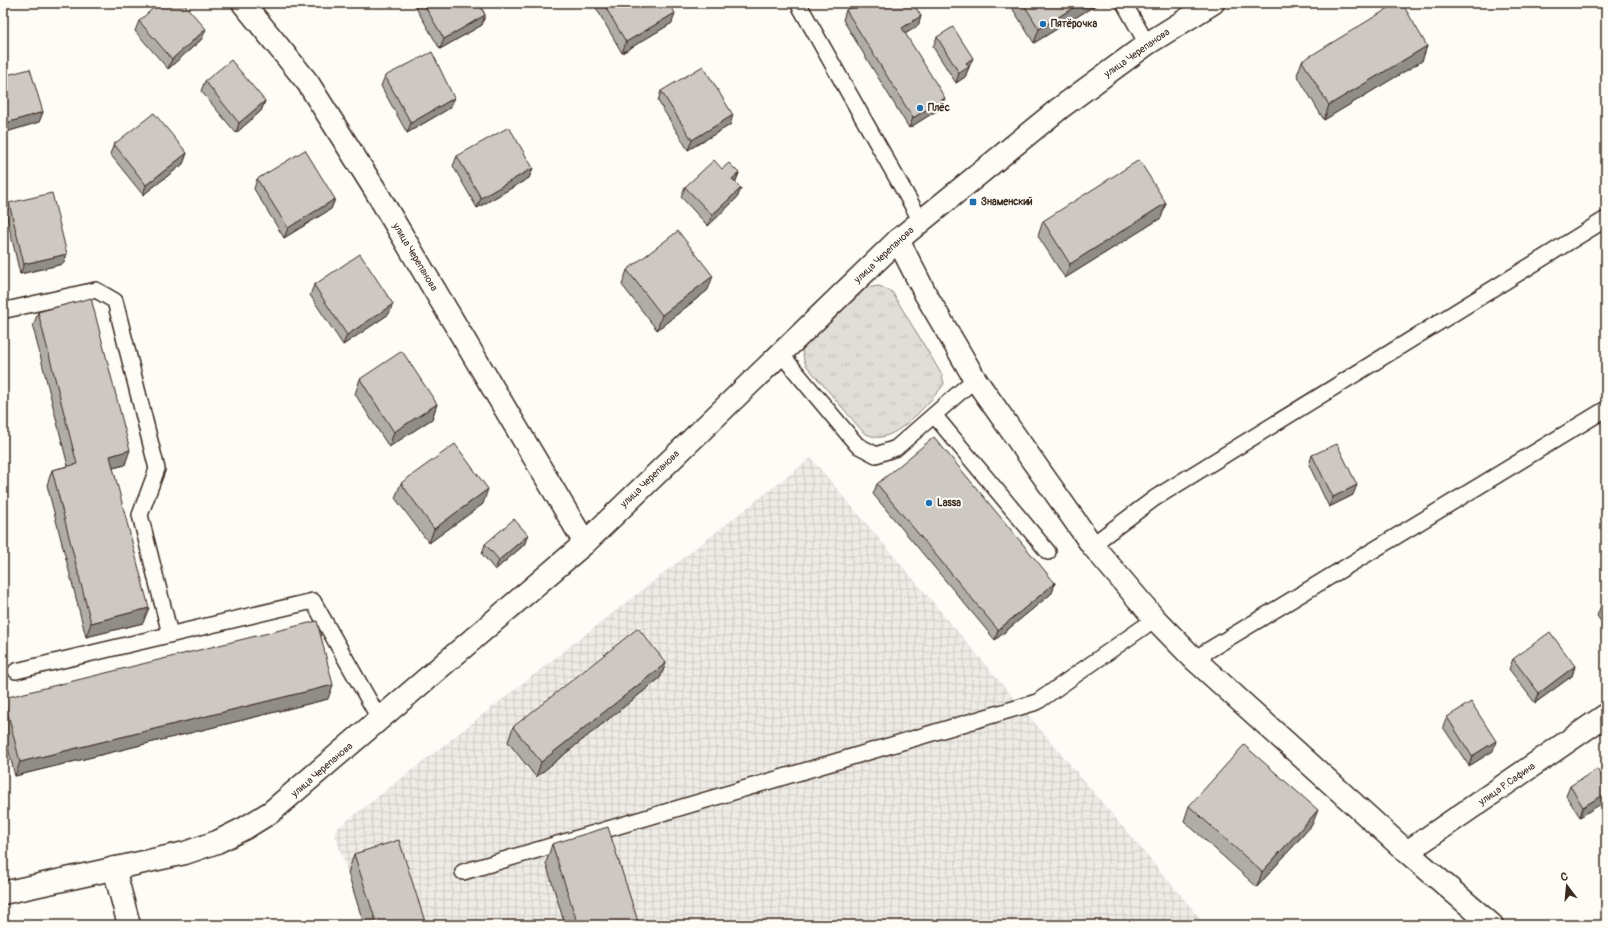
<svg xmlns="http://www.w3.org/2000/svg" width="1609" height="928" font-family="Pangolin,sans-serif">
<defs>
<pattern id="industrial-grid" width="8" height="8" patternUnits="userSpaceOnUse"><rect width="8" height="8" fill="#efece7"/><path d="M0 4h8M4 0v8" fill="none" stroke="#cecbc6"/></pattern>
<pattern id="grass-tufts" width="24" height="20" patternUnits="userSpaceOnUse"><rect width="24" height="20" fill="#e1ded7"/><path d="M3 7l-1-3M5 7V3M7 7l1-3M15 17l-1-3M17 17v-4M19 17l1-3" fill="none" stroke="#c2bfb8"/></pattern>
</defs>
<rect width="100%" height="100%" fill="#fdfcf7"/>
<filter id="ink" filterUnits="userSpaceOnUse"><feTurbulence type="fractalNoise" baseFrequency=".025" numOctaves="2"/><feDisplacementMap in="SourceGraphic" scale="8" xChannelSelector="R" yChannelSelector="G"/><feConvolveMatrix kernelMatrix="1 2 1 2 8 2 1 2 1" color-interpolation-filters="sRGB"/></filter>
<g filter="url(#ink)">
<!-- industrial -->
<path fill="url(#industrial-grid)" d="M811,458L1204,923L1211,925H364L334,831Z"/>
<!-- grass -->
<path fill="url(#grass-tufts)" stroke="#8e847a" d="M879,286L892,292L942,375L944,384C933,399 903,432 885,436C877,439 872,436 864,433L806,365L804,360L802,349L866,288Z"/>
<g fill="none" stroke-linecap="round" stroke-linejoin="round">
<defs>
<path id="service" d="M798,3L921,221
M1124,3L1147,44
M3,307L6,310L96,290L115,301L157,469L140,515L170,634
M781,354L857,445L876,455L896,448L975,379
M934,415L1048,552
M1092,545L1155,498L1606,219
M1194,659L1606,409
M16,671L313,601L380,720
M463,872L1037,702L1155,619"/>
<path id="minor" d="M243,3L308,83L374,188L585,543
M1407,852L1606,715
M114,868L129,925"/>
<path id="tertiary" d="M898,240L926,295L975,379L1092,545L1155,619L1194,659L1407,852L1492,925"/>
<path id="secondary" d="M3,893L185,853L217,842L245,828L271,812L585,543L898,240L1060,108L1147,44L1213,3"/>
</defs>
<!-- service casing -->
<use href="#service" stroke="#3b2a1e" stroke-width="18"/>
<!-- minor casing -->
<use href="#minor" stroke="#3b2a1e" stroke-width="25"/>
<!-- tertiary casing -->
<use href="#tertiary" stroke="#3b2a1e" stroke-width="25"/>
<!-- secondary casing -->
<use href="#secondary" stroke="#3b2a1e" stroke-width="25"/>
<!-- service -->
<use href="#service" stroke="#fdfcf7" stroke-width="15"/>
<!-- minor -->
<use href="#minor" stroke="#fdfcf7" stroke-width="22"/>
<!-- tertiary -->
<use href="#tertiary" stroke="#fdfcf7" stroke-width="22"/>
<!-- secondary -->
<use href="#secondary" stroke="#fdfcf7" stroke-width="22"/>
</g>
<!-- wall -->
<path fill="#b0aca7" stroke="#3b2a1e" d="M413,3H479L485,15L482,25L440,49Z
M596,3H669L672,23L622,53L595,6Z
M1009,3H1097L1096,5L1034,43Z
M846,10L921,16L918,26L905,34L941,108L909,128L843,20Z
M139,21L202,39L168,69L135,31Z
M937,37L969,68L968,69L965,77L956,83L933,47Z
M1427,46L1422,61L1324,120L1297,75L1302,61Z
M3,76L43,112L39,122L3,133Z
M385,76L454,98L450,108L407,133L381,86Z
M205,81L265,101L261,111L236,133L201,91Z
M661,91L730,125L688,150L658,101Z
M114,144L187,153L183,164L143,195L110,154Z
M457,156L533,168L529,178L477,208L453,166Z
M722,169L739,173L735,183L741,188L737,198L708,226L681,197L685,187Z
M257,179L335,199L331,209L284,238L254,189Z
M9,203L67,254L63,264L20,274L6,213Z
M1166,203L1161,218L1065,278L1038,236L1043,221Z
M627,270L708,290L657,330L622,285Z
M314,285L389,314L343,345L310,295Z
M38,312L125,465L113,468L143,623L86,637L47,485L52,470L68,466L33,327Z
M360,379L437,404L432,419L389,447L355,394Z
M1312,455L1353,495L1329,507L1309,465Z
M401,483L483,504L429,543L395,498Z
M877,484L1055,583L1052,593L995,640L873,494Z
M528,535L524,545L495,570L482,554L485,544Z
M1606,602V628L1597,616L1601,605Z
M1513,659L1575,666L1572,676L1535,703L1509,669Z
M666,663L660,678L536,777L508,742L513,727Z
M4,698L328,699L15,776L3,728V701Z
M1447,717L1493,751L1469,766L1443,727Z
M1606,784L1580,817L1566,796L1570,786Z
M1189,806L1312,825L1257,887L1184,821Z
M552,844L639,925H565L546,863Z
M354,854L426,925H364L348,873Z"/>
<!-- shaded-wall -->
<path fill="#908c88" stroke="#3b2a1e" d="M1081,3H1097L1096,5L1034,43L1039,29Z
M675,13L672,23L622,53L626,42Z
M485,15L482,25L440,49L444,39Z
M921,16L918,26L898,38L902,28Z
M206,29L202,39L168,69L172,59Z
M1427,46L1422,61L1324,120L1329,105Z
M973,58L965,77L956,83L959,73L966,63Z
M454,98L450,108L407,133L411,123Z
M945,98L941,108L909,128L913,118Z
M265,101L261,111L236,133L239,123Z
M43,112L39,122L3,133V130L6,123Z
M733,115L730,125L688,150L692,140Z
M187,153L183,164L143,195L146,185Z
M533,168L529,178L477,208L481,198Z
M739,173L735,183L732,179Z
M741,188L737,198L708,226L712,215Z
M335,199L331,209L284,238L288,228Z
M1166,203L1161,218L1065,278L1070,264Z
M67,254L63,264L20,274L24,264Z
M713,276L708,290L657,330L662,315Z
M393,304L389,314L343,345L347,335Z
M437,404L432,419L389,447L394,432Z
M130,450L125,465L104,470L110,456Z
M1357,485L1353,495L1329,507L1333,497Z
M488,489L483,504L429,543L434,529Z
M528,535L524,545L495,570L499,560Z
M1055,583L1052,593L995,640L998,630Z
M149,608L143,623L86,637L91,623Z
M666,663L660,678L536,777L541,762Z
M1575,666L1572,676L1535,703L1539,693Z
M333,685L328,699L15,776L20,762Z
M1496,741L1493,751L1469,766L1472,756Z
M1606,793V801L1580,817L1583,807Z
M1318,810L1312,825L1257,887L1262,872Z"/>
<!-- building -->
<path fill="#cdc8c2" stroke="#3b2a1e" d="M159,3H183L206,29L172,59L139,21Z
M423,3H479L485,15L444,39Z
M603,3H669L675,13L626,42Z
M858,3H913L921,16L902,28L945,98L913,118L846,10Z
M1023,3H1081L1039,29Z
M1397,3H1402L1427,46L1329,105L1302,61Z
M953,27L973,58L966,63L969,67L959,73L937,37Z
M432,52L454,98L411,123L385,76Z
M231,60L265,101L239,123L205,81Z
M703,66L733,115L692,140L661,91Z
M30,69L43,112L6,123L3,114V76Z
M154,113L187,153L146,185L114,144Z
M509,127L533,168L481,198L457,156Z
M305,150L335,199L288,228L257,179Z
M714,160L722,169L729,163L739,173L732,179L741,188L712,215L685,187Z
M1139,160L1166,203L1070,264L1043,221Z
M52,193L67,254L24,264L9,203Z
M678,231L713,276L662,315L627,270Z
M360,254L393,304L347,335L314,285Z
M91,298L130,450L110,456L149,608L91,623L52,470L77,464L38,312Z
M402,351L437,404L394,432L360,379Z
M934,437L1055,583L998,630L877,484Z
M455,444L488,489L434,529L401,483Z
M1337,444L1357,485L1333,497L1312,455Z
M514,519L528,535L499,560L485,544Z
M1606,602V613L1601,605Z
M317,621L333,685L20,762L4,698Z
M638,628L666,663L541,762L513,727Z
M1550,632L1575,666L1539,693L1513,659Z
M1471,702L1496,741L1472,756L1447,717Z
M1244,745L1318,810L1262,872L1189,806Z
M1597,769L1606,784V793L1583,807L1570,786Z
M608,827L639,925H578L552,844Z
M399,840L426,925H377L354,854Z"/>
</g>
<!-- markers -->
<g fill="#1f6fb2" stroke="#fdfcf7" stroke-width="1.5">
<circle cx="1043" cy="24" r="4"/>
<circle cx="920" cy="108" r="4"/>
<rect x="969" y="198" width="8" height="8" rx="2"/>
<circle cx="929" cy="503" r="4"/>
</g>
<g text-anchor="middle" dominant-baseline="central" stroke-width="4" stroke-linejoin="round" paint-order="stroke">
<!-- poi labels -->
<g font-size="10" font-weight="bold" fill="#3b2a1e" stroke="#fdfcf7" text-anchor="start">
<text x="1051" y="24">Пятёрочка</text>
<text x="928" y="108">Плёс</text>
<text x="981" y="202">Знаменский</text>
<text x="937" y="503">Lassa</text>
</g>
<!-- street labels -->
<g font-size="10" fill="#3b2a1e" stroke="#fdfcf7">
<text transform="translate(1137 53) rotate(-35)">улица Черепанова</text>
<text transform="translate(884 255) rotate(-43)">улица Черепанова</text>
<text transform="translate(415 257) rotate(59)">улица Черепанова</text>
<text transform="translate(650 479) rotate(-44)">улица Черепанова</text>
<text transform="translate(322 770) rotate(-41)">улица Черепанова</text>
<text transform="translate(1507 784) rotate(-35)">улица Р.Сафина</text>
</g>
</g>
<!-- margin -->
<rect width="1609" height="928" fill="none" stroke="#fdfcf7" stroke-width="16"/>
<rect x="8" y="8" width="1593" height="912" fill="none" stroke="#3b2a1e" stroke-width="1.5" filter="url(#ink)"/>
<!-- north arrow -->
<g transform="translate(1567 886) rotate(344)" stroke="#fdfcf7" stroke-width="3" paint-order="stroke">
<path d="M0-3L7 15L0 10L-7 15Z" fill="#3b2a1e"/>
<text y="-6" font-size="11" font-weight="bold" text-anchor="middle" fill="#3b2a1e">С</text>
</g>
</svg>
